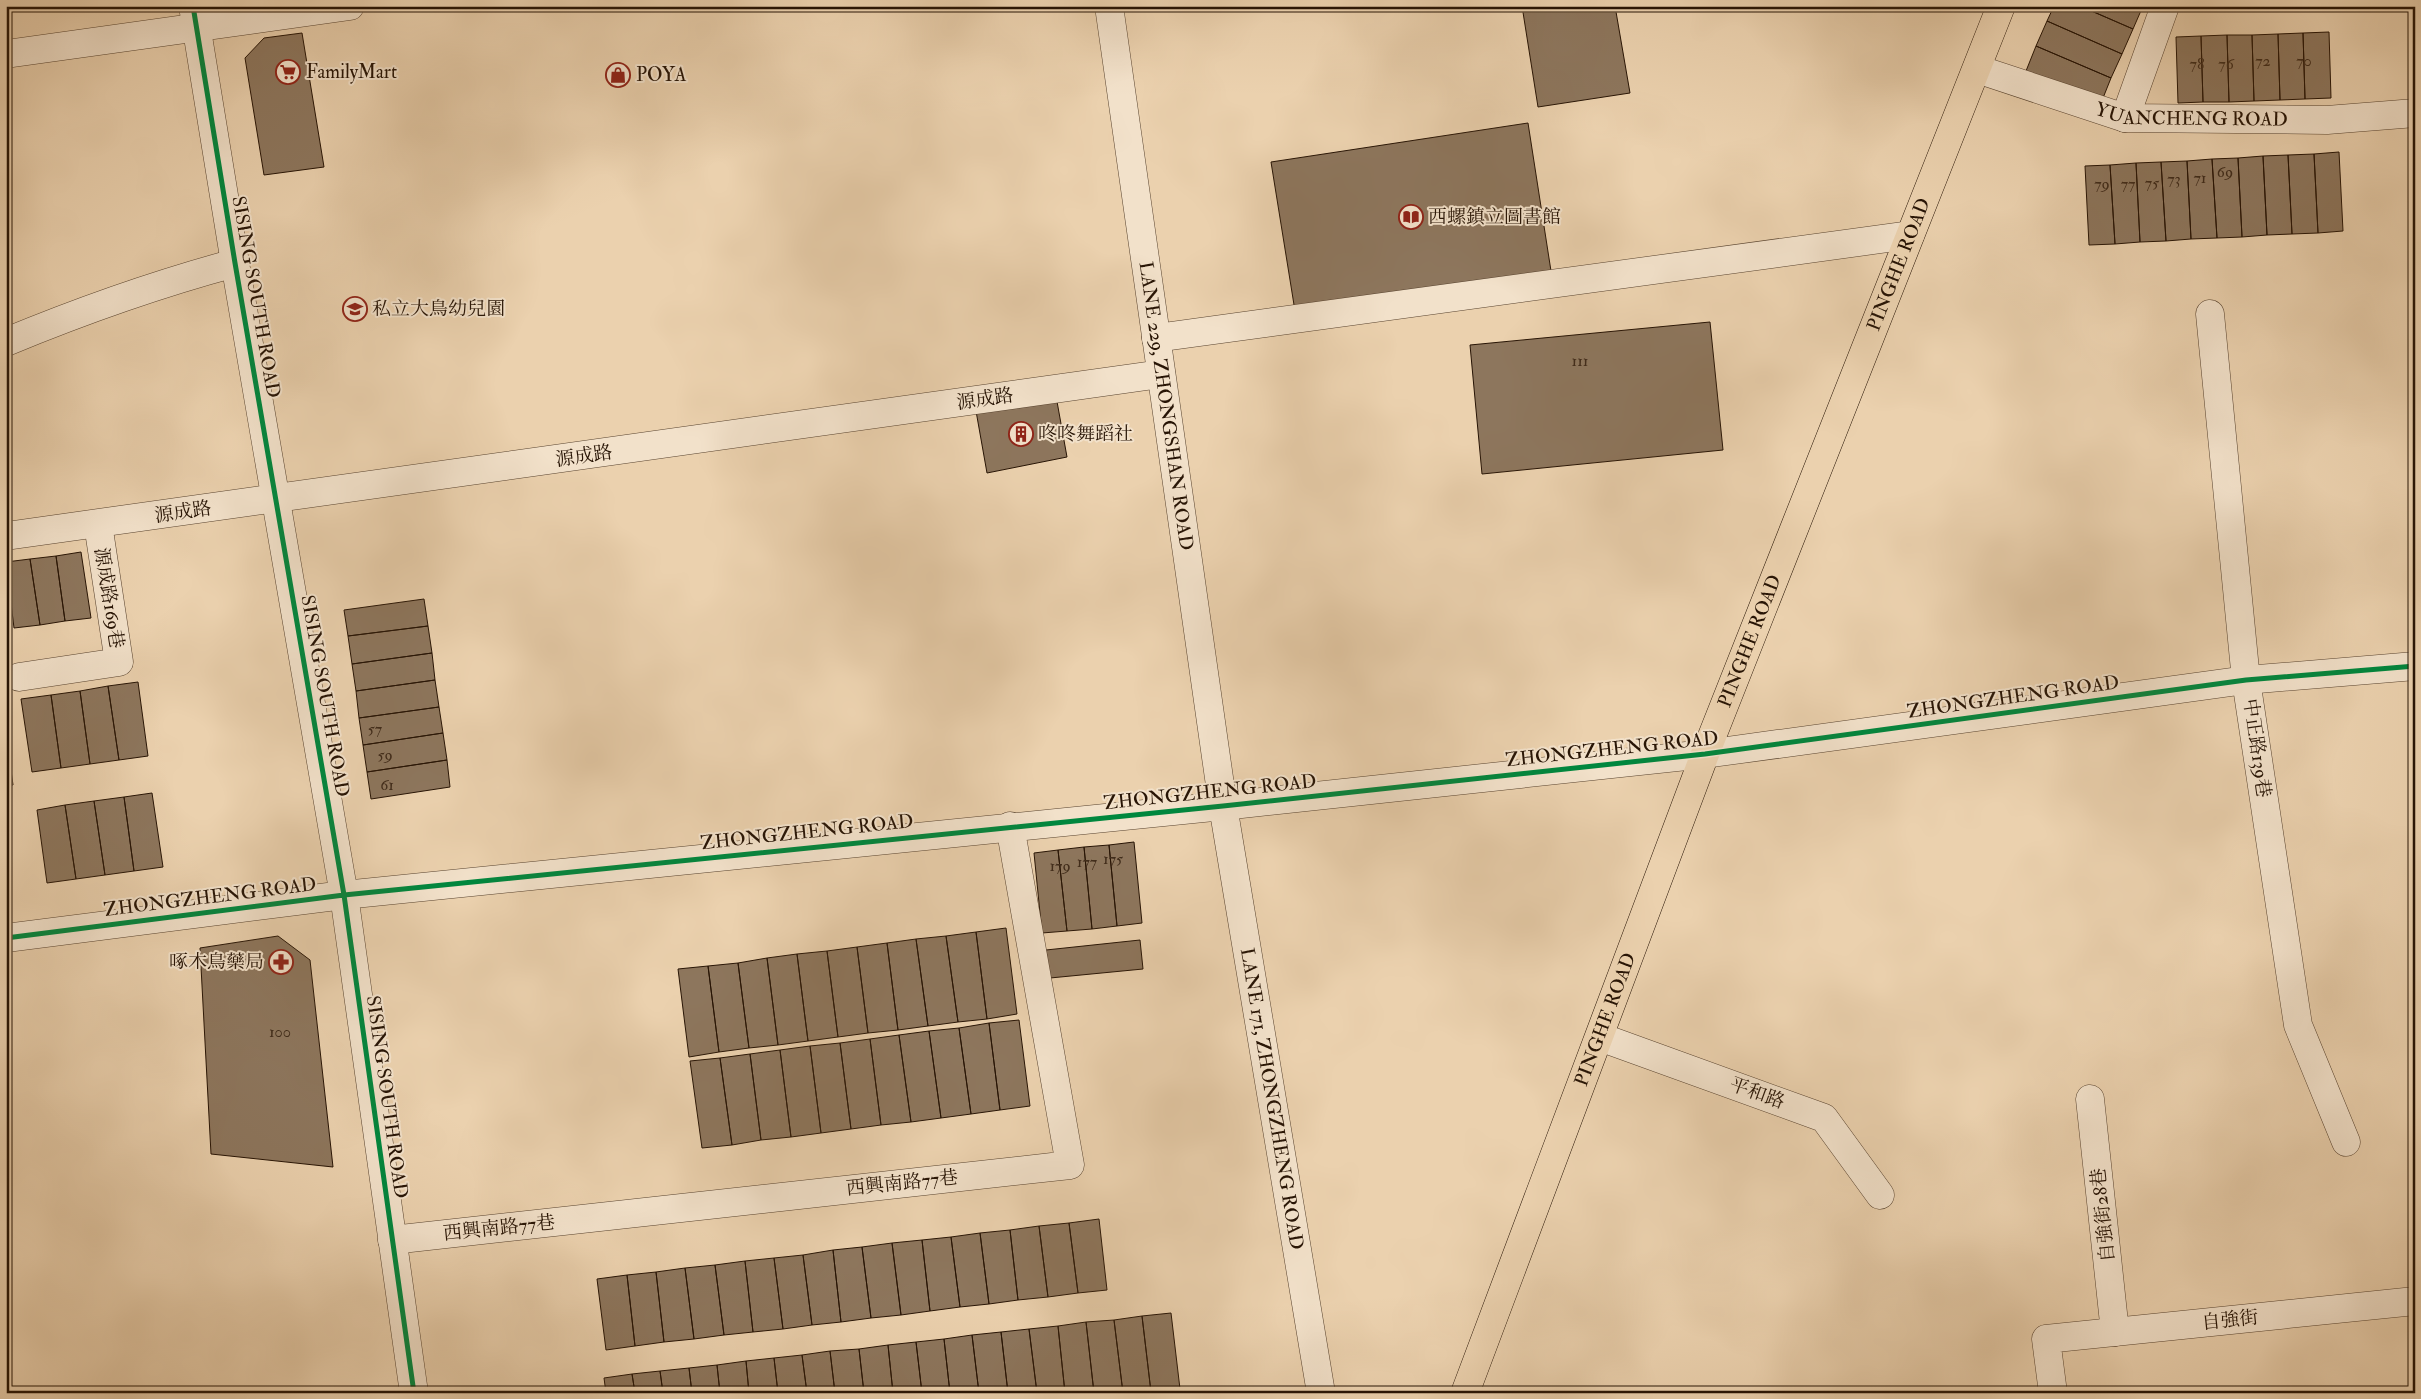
<svg xmlns="http://www.w3.org/2000/svg" width="2421" height="1399" font-family="'IM FELL Double Pica','Noto Serif TC',serif">
<rect width="100%" height="100%" fill="#ebd1ae"/>
<filter id="stains"><feTurbulence type="fractalNoise" baseFrequency=".004" numOctaves="4"/><feColorMatrix values="0 0 0 0 .2 0 0 0 0 .09 0 0 0 0 .02 0 0 0 .5 -.17"/></filter>
<radialGradient id="worn" r=".72"><stop offset=".6" stop-color="#630" stop-opacity="0"/><stop offset="1" stop-color="#630" stop-opacity=".3"/></radialGradient>
<!-- building -->
<path fill="#8d765d" stroke="#271405" d="M1522,6H1615L1630,93L1538,107Z
M2054,6H2080L2133,29L2122,54L2047,21Z
M2080,6H2143L2133,29Z
M2047,21L2122,54L2111,78L2036,46Z
M2329,32L2331,98L2305,99L2303,33Z
M302,33L324,167L264,175L245,58L264,38Z
M2303,33L2305,99L2280,100L2278,34Z
M2278,34L2280,100L2254,101L2252,35Z
M2227,35H2252L2254,101L2229,102Z
M2227,35L2229,102H2203L2201,36Z
M2201,36L2203,102L2178,103L2176,37Z
M2036,46L2111,78L2101,103L2026,71Z
M1528,123L1551,271L1295,311L1271,162Z
M2339,152L2343,231L2318,233L2314,154Z
M2314,154L2318,233L2292,234L2288,155Z
M2288,155L2292,234L2267,235L2263,156Z
M2263,156L2267,235L2242,237L2238,158Z
M2238,158L2242,237L2217,238L2212,159Z
M2212,159L2217,238L2191,239L2187,161Z
M2187,161L2191,239L2166,241L2161,162Z
M2161,162L2166,241L2140,242L2136,163Z
M2136,163L2140,242L2115,244L2110,165Z
M2110,165L2115,244L2089,245L2085,166Z
M1710,322L1723,450L1482,474L1470,345Z
M1056,396L1067,457L987,473L976,411Z
M81,552L91,618L65,621L56,556Z
M56,556L65,621L40,625L30,559Z
M30,559L40,625L14,628L6,562Z
M424,599L428,626L348,636L344,610Z
M428,626L432,653L352,664L348,636Z
M432,653L435,680L356,691L352,664Z
M435,680L439,707L359,718L356,691Z
M138,682L148,756L119,760L108,686Z
M108,686L119,760L90,764L80,691Z
M80,691L90,764L61,768L51,695Z
M51,695L61,768L32,772L21,699Z
M439,707L443,733L363,745L359,718Z
M443,733L447,760L367,772L363,745Z
M9,756L13,785L6,786V757Z
M447,760L450,787L371,799L367,772Z
M152,793L163,867L134,871L124,797Z
M124,797L134,871L105,875L94,801Z
M94,801L105,875L76,879L65,805Z
M65,805L76,879L47,883L37,810Z
M6,842L11,875H6Z
M1134,842L1142,923L1117,926L1109,845Z
M1109,845L1117,926L1092,929L1084,847Z
M1084,847L1092,929L1067,931L1058,850Z
M1058,850L1067,931L1042,933L1034,853Z
M1006,928L1017,1014L987,1019L976,932Z
M976,932L987,1019L958,1022L946,936Z
M278,936L310,960L333,1167L211,1154L200,948Z
M946,936L958,1022L928,1026L916,939Z
M916,939L928,1026L898,1030L887,943Z
M1140,940L1143,969L1050,978L1046,950Z
M887,943L898,1030L868,1033L857,947Z
M857,947L868,1033L838,1037L827,951Z
M827,951L838,1037L808,1041L797,954Z
M797,954L808,1041L778,1045L767,958Z
M767,958L778,1045L749,1048L738,963Z
M738,963L749,1048L719,1052L708,966Z
M708,966L719,1052L689,1057L678,969Z
M1019,1020L1030,1106L1000,1110L989,1023Z
M989,1023L1000,1110L971,1114L959,1028Z
M959,1028L971,1114L941,1118L929,1031Z
M929,1031L941,1118L911,1122L899,1035Z
M899,1035L911,1122L881,1125L870,1039Z
M870,1039L881,1125L851,1129L840,1043Z
M840,1043L851,1129L821,1133L810,1046Z
M810,1046L821,1133L791,1137L780,1050Z
M780,1050L791,1137L761,1140L750,1054Z
M750,1054L761,1140L732,1145L720,1058Z
M720,1058L732,1145L702,1148L690,1061Z
M1099,1219L1107,1290L1078,1293L1069,1223Z
M1069,1223L1078,1293L1048,1297L1039,1226Z
M1039,1226L1048,1297L1018,1300L1010,1230Z
M1010,1230L1018,1300L989,1304L980,1233Z
M980,1233L989,1304L960,1307L951,1237Z
M951,1237L960,1307L930,1311L922,1240Z
M922,1240L930,1311L901,1315L892,1243Z
M892,1243L901,1315L871,1318L862,1247Z
M862,1247L871,1318L841,1322L833,1250Z
M833,1250L841,1322L812,1325L803,1255Z
M803,1255L812,1325L783,1329L774,1258Z
M774,1258L783,1329L753,1332L745,1261Z
M745,1261L753,1332L724,1335L715,1265Z
M715,1265L724,1335L694,1339L685,1268Z
M685,1268L694,1339L664,1342L656,1272Z
M656,1272L664,1342L635,1346L627,1275Z
M627,1275L635,1346L606,1350L597,1279Z
M1171,1313L1180,1389L1151,1392L1142,1316Z
M1142,1316L1151,1392L1123,1393L1114,1320Z
M1114,1320L1123,1393H1094L1086,1322Z
M1086,1322L1094,1393H1065L1058,1326Z
M1058,1326L1065,1393H1037L1029,1329Z
M1029,1329L1037,1393H1008L1001,1332Z
M1001,1332L1008,1393H979L972,1335Z
M972,1335L979,1393H950L944,1339Z
M944,1339L950,1393H922L916,1342Z
M916,1342L922,1393H893L888,1345Z
M888,1345L893,1393H864L859,1349Z
M859,1349L864,1393H835L830,1351Z
M830,1351L835,1393H807L802,1355Z
M802,1355L807,1393H778L774,1358Z
M774,1358L778,1393H749L746,1361Z
M746,1361L749,1393H720L717,1365Z
M717,1365L720,1393H692L689,1368Z
M689,1368L692,1393H663L660,1371Z
M660,1371L663,1393H635L632,1374Z
M632,1374L635,1393H606L604,1378Z"/>
<g fill="none" stroke-linecap="round" stroke-linejoin="round">
<defs>
<g id="minor">
<path d="M193,6L235,263L344,895L414,1393"/>
<path id="s1" d="M1109,6L1223,806L1321,1393"/>
<path d="M6,54L350,6"/>
<path id="s2" d="M1977,69L2125,118L2327,120L2415,113"/>
<path d="M2125,118L2165,6"/>
<path d="M2210,314L2246,680L2298,1025L2346,1142"/>
<path d="M1156,338L1910,235"/>
<path d="M6,342C81,311 157,284 235,263"/>
<path d="M6,536L1161,374"/>
<path d="M19,677L119,662L98,524"/>
<path d="M6,938L344,895L1223,806L1705,754L2246,680L2415,666"/>
<path d="M1600,1037L1824,1118L1880,1195"/>
<path d="M2090,1099L2115,1332"/>
<path d="M392,1240L1070,1165L1010,826"/>
<path d="M2053,1393L2046,1339L2415,1301"/>
</g>
<g id="major">
<path id="s3" d="M1465,1393L1705,754L2001,6"/>
</g>
</defs>
<!-- minor casing -->
<use href="#minor" stroke="#58432f" stroke-width="29"/>
<!-- major casing -->
<use href="#major" stroke="#271405" stroke-width="29"/>
<!-- minor -->
<use href="#minor" stroke="#f2e1ca" stroke-width="28"/>
<!-- major -->
<use href="#major" stroke="#ebd1ae" stroke-width="28"/>
<defs>
<path id="cycleway" d="M193,6L235,263L344,895L414,1393
M6,938L344,895L1223,806L1705,754L2246,680L2415,666"/>
</defs>
<!-- cycleway casing -->
<use href="#cycleway" stroke="#f2e1ca" stroke-width="8"/>
<!-- cycleway -->
<use href="#cycleway" stroke="#00873e" stroke-width="5"/>
</g>
<!-- icons -->
<defs>
<symbol id="supermarket-ring" viewBox="-11 -11 22 22"><circle r="9.5" fill="#f2e1ca" stroke="#8f2418" stroke-width="1.5"/><path d="M-6-5.5h2.5l.6 2H6L4.5 2H-2.5L-4.4-4H-6ZM-1.5 3.2a1.3 1.3 0 1 0 .1 0ZM3 3.2a1.3 1.3 0 1 0 .1 0Z" fill="#8f2418"/></symbol>
<symbol id="shop-ring" viewBox="-11 -11 22 22"><circle r="9.5" fill="#f2e1ca" stroke="#8f2418" stroke-width="1.5"/><path d="M-5-2.5h2.3a2.7 3.5 0 0 1 5.4 0H5L5.5 6h-11ZM-1.5-2.5h3a1.5 2.3 0 0 0-3 0Z" fill="#8f2418"/></symbol>
<symbol id="library-ring" viewBox="-11 -11 22 22"><circle r="9.5" fill="#f2e1ca" stroke="#8f2418" stroke-width="1.5"/><path d="M-6-4Q-3-5.5-.7-3.5V5Q-3 3-6 4ZM6-4Q3-5.5 .7-3.5V5Q3 3 6 4Z" fill="#8f2418"/></symbol>
<symbol id="school-ring" viewBox="-11 -11 22 22"><circle r="9.5" fill="#f2e1ca" stroke="#8f2418" stroke-width="1.5"/><path d="M0-5L7-2L0 1L-7-2ZM-4 1L0 2.5L4 1V4Q0 6-4 4Z" fill="#8f2418"/></symbol>
<symbol id="building-ring" viewBox="-11 -11 22 22"><circle r="9.5" fill="#f2e1ca" stroke="#8f2418" stroke-width="1.5"/><path d="M-4-6H4V6H1V3H-1V6H-4ZM-2.5-4.3h1.7v1.8h-1.7ZM.8-4.3h1.7v1.8H.8ZM-2.5-1h1.7V.8h-1.7ZM.8-1h1.7V.8H.8Z" fill="#8f2418"/></symbol>
<symbol id="pharmacy-ring" viewBox="-11 -11 22 22"><circle r="9.5" fill="#f2e1ca" stroke="#8f2418" stroke-width="1.5"/><path d="M-2-6h4v4h4v4h-4v4h-4v-4h-4v-4h4Z" fill="#8f2418"/></symbol>
</defs>
<g fill-rule="evenodd">
<use href="#supermarket-ring" x="274" y="58" width="28" height="28"/>
<use href="#shop-ring" x="604" y="61" width="28" height="28"/>
<use href="#library-ring" x="1397" y="203" width="28" height="28"/>
<use href="#school-ring" x="341" y="295" width="28" height="28"/>
<use href="#building-ring" x="1007" y="420" width="28" height="28"/>
<use href="#pharmacy-ring" x="267" y="948" width="28" height="28"/>
</g>
<g text-anchor="middle" dominant-baseline="central" stroke-width="4" stroke-linejoin="round" paint-order="stroke">
<!-- number labels -->
<g font-size="16" fill="#402c1b">
<text x="2263" y="61">72</text>
<text x="2304" y="61">70</text>
<text x="2197" y="64">78</text>
<text x="2226" y="64">76</text>
<text x="2225" y="172">69</text>
<text x="2200" y="178">71</text>
<text x="2174" y="179">73</text>
<text x="2152" y="183">75</text>
<text x="2102" y="184">79</text>
<text x="2128" y="184">77</text>
<text x="1580" y="361">111</text>
<text x="375" y="729">57</text>
<text x="385" y="755">59</text>
<text x="387" y="785">61</text>
<text x="1113" y="859">175</text>
<text x="1087" y="862">177</text>
<text x="1060" y="866">179</text>
<text x="280" y="1032">100</text>
</g>
<!-- poi labels -->
<g font-size="19" fill="#271405" stroke="#f2e1ca" text-anchor="start">
<text x="306" y="72">FamilyMart</text>
<text x="636" y="75">POYA</text>
<text x="1428" y="217">西螺鎮立圖書館</text>
<text x="372" y="309">私立大鳥幼兒園</text>
<text x="1038" y="434">咚咚舞蹈社</text>
<text x="264" y="962" text-anchor="end">啄木鳥藥局</text>
</g>
<!-- street labels -->
<g font-size="19" fill="#271405" stroke="#f2e1ca">
<text stroke="none"><textPath href="#s2" startOffset="222">YUANCHENG ROAD</textPath></text>
<text stroke="none"><textPath href="#s3" startOffset="1209">PINGHE ROAD</textPath></text>
<text transform="translate(256 297) rotate(80)">SISING SOUTH ROAD</text>
<text transform="translate(985 399) rotate(-8)">源成路</text>
<text stroke="none"><textPath href="#s1" startOffset="404">LANE 229, ZHONGSHAN ROAD</textPath></text>
<text transform="translate(584 456) rotate(-8)">源成路</text>
<text transform="translate(183 512) rotate(-8)">源成路</text>
<text transform="translate(109 598) rotate(81)">源成路169巷</text>
<text stroke="none"><textPath href="#s3" startOffset="804">PINGHE ROAD</textPath></text>
<text transform="translate(325 696) rotate(80)">SISING SOUTH ROAD</text>
<text transform="translate(2013 697) rotate(-8)">ZHONGZHENG ROAD</text>
<text transform="translate(2257 748) rotate(82)">中正路139巷</text>
<text transform="translate(1612 749) rotate(-6)">ZHONGZHENG ROAD</text>
<text transform="translate(1210 792) rotate(-6)">ZHONGZHENG ROAD</text>
<text transform="translate(807 832) rotate(-6)">ZHONGZHENG ROAD</text>
<text transform="translate(210 897) rotate(-7)">ZHONGZHENG ROAD</text>
<text stroke="none"><textPath href="#s3" startOffset="399">PINGHE ROAD</textPath></text>
<text transform="translate(1757 1093) rotate(20)">平和路</text>
<text transform="translate(387 1097) rotate(82)">SISING SOUTH ROAD</text>
<text stroke="none"><textPath href="#s1" startOffset="1105">LANE 171, ZHONGZHENG ROAD</textPath></text>
<text transform="translate(902 1183) rotate(-6)">西興南路77巷</text>
<text transform="translate(2103 1215) rotate(-96)">自強街28巷</text>
<text transform="translate(499 1228) rotate(-6)">西興南路77巷</text>
<text transform="translate(2230 1320) rotate(-6)">自強街</text>
</g>
</g>
<!-- margin -->
<rect width="2421" height="1399" fill="none" stroke="#ebd1ae" stroke-width="25"/>
<rect x="8" y="8" width="2406" height="1384" fill="none" stroke="#271405" stroke-width="2.5"/>
<rect x="12" y="12" width="2396" height="1374" fill="none" stroke="#271405"/>
<rect width="100%" height="100%" filter="url(#stains)"/>
<rect width="100%" height="100%" fill="url(#worn)"/>
</svg>
